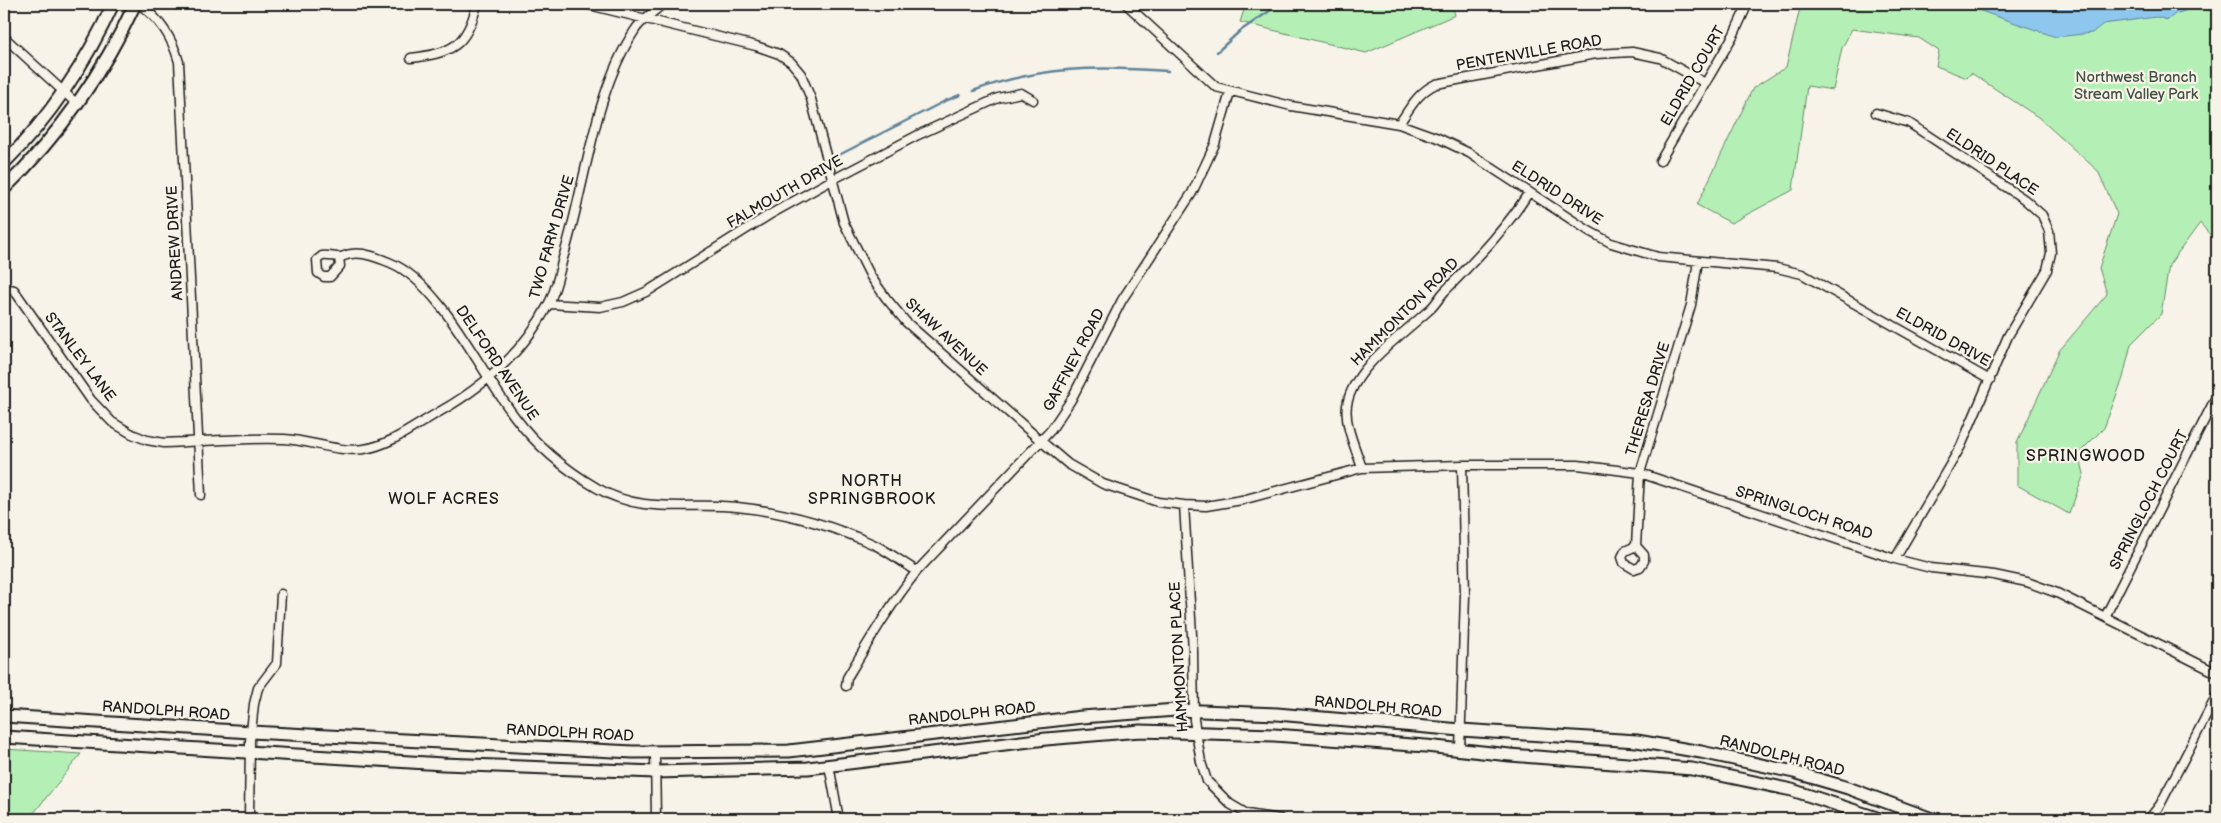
<svg xmlns="http://www.w3.org/2000/svg" width="2221" height="823" font-family="'Balsamiq Sans',sans-serif">
<rect width="100%" height="100%" fill="#f7f3e8"/>
<filter id="ink" filterUnits="userSpaceOnUse"><feTurbulence type="fractalNoise" baseFrequency=".02" numOctaves="2"/><feDisplacementMap in="SourceGraphic" scale="10" xChannelSelector="R" yChannelSelector="G"/><feConvolveMatrix kernelMatrix="1 2 1 2 8 2 1 2 1" color-interpolation-filters="sRGB"/></filter>
<g filter="url(#ink)">
<!-- green -->
<path fill="#b4f0b6" stroke="#688669" d="M1246,4H1452L1455,15L1366,53L1240,22Z
M1801,4H2217V243L2200,223L2169,265L2161,314L2131,344L2123,378L2104,428L2079,453L2084,474L2069,514L2017,485V443L2059,351L2107,294L2099,268L2117,214L2098,171L2038,117L1971,73L1967,78L1936,66L1939,51L1919,38L1852,29L1842,48L1833,90L1807,86L1793,190L1731,223L1697,205L1753,88L1786,67Z
M4,749L81,754L29,819H4Z"/>
<!-- water -->
<path fill="#8dc7ed" stroke="#608399" d="M1972,4H2034C2044,8 2054,7 2064,4H2206L2175,14L2168,20L2156,17L2103,24L2092,33L2056,37L1978,10Z"/>
<g fill="none" stroke-linecap="round" stroke-linejoin="round">
<!-- stream -->
<path stroke="#608399" stroke-width="2.5" d="M1217,52L1240,31L1280,4
M973,91C1041,66 1098,66 1168,71
M839,155L945,101L960,95"/>
<defs>
<path id="street" d="M139,4C160,19 172,37 179,62L201,495
M585,4L756,46L779,54L791,62L801,74L811,99L844,223L871,277L886,298L906,322L1041,441L1068,464L1103,484L1158,502L1184,505L1206,506L1242,500L1362,468L1462,465H1578L1640,473L1895,559L1931,568L1994,575L2027,582L2057,593L2217,673
M1126,4L1216,87L1291,106L1399,124L1438,138L1469,153L1589,231L1611,243L1658,257L1777,268L1802,274L1990,380
M4,37L77,104
M411,58C452,53 467,46 477,4
M1876,113L1909,123L2024,199L2042,215L2049,231L2051,253L2047,270L2008,336L1961,446L1895,559
M1399,124C1410,108 1418,92 1436,84L1596,54L1632,52L1660,58L1705,83
M1660,161L1734,34L1745,10V4
M339,257L340,266L330,277H324L318,273L317,260L322,256C328,255 334,257 340,257C344,257 347,254 351,254C364,252 379,258 391,263C442,285 480,372 515,417C536,445 566,470 597,488C643,515 687,502 737,507C785,512 831,525 875,545C889,552 903,563 917,571
M4,288L14,290L91,400L112,422L132,434L147,440L164,443C204,442 244,437 284,439C309,440 339,453 364,449C391,445 416,425 439,412C485,386 523,353 548,305C556,291 559,273 563,258C586,185 593,93 635,30C641,20 654,12 663,4
M549,304L600,307L623,302L648,291L769,215L832,180L918,135L998,98L1021,93L1033,100
M1362,468C1356,449 1344,425 1347,405C1353,368 1402,335 1428,311C1435,306 1439,297 1445,291C1476,259 1506,229 1529,192
M1184,505L1193,651L1194,720L1201,762L1207,781L1230,804L1247,814L1280,819
M1636,546L1644,555V561L1640,567L1634,569L1624,563L1622,557L1625,551L1636,546L1640,473L1691,305L1698,261
M2105,617L2217,395
M846,686L847,678C869,641 890,605 917,571L1051,430L1071,400L1122,300L1192,193L1215,144L1230,92
M1460,749L1465,595L1462,465
M655,752L656,819
M829,765L839,819
M249,819L250,741L254,704L258,688L277,663L281,594
M2149,819L2160,805L2217,695"/>
<path id="primary" d="M4,163C49,119 87,61 113,4
M4,189C58,136 103,73 135,4
M4,716L251,732L633,752L789,751L1082,717L1176,710L1277,714L1461,730L1637,741L1701,752L1794,772L1848,788L1932,819
M4,737L443,764L656,772L808,768L1046,739L1140,731L1274,735L1426,746L1510,755L1692,769L1792,790L1880,819"/>
</defs>
<!-- street casing -->
<use href="#street" stroke="#1c1c1c" stroke-width="11"/>
<!-- primary casing -->
<use href="#primary" stroke="#1c1c1c" stroke-width="15"/>
<!-- street -->
<use href="#street" stroke="#f7f3e8" stroke-width="8"/>
<!-- primary -->
<use href="#primary" stroke="#f7f3e8" stroke-width="11"/>
</g>
</g>
<g text-anchor="middle" dominant-baseline="central" stroke-width="4.5" stroke-linejoin="round" paint-order="stroke">
<!-- street labels -->
<g font-size="15" fill="#1c1c1c" stroke="#f7f3e8">
<text transform="translate(1529 53) rotate(-10)">PENTENVILLE ROAD</text>
<text transform="translate(1693 76) rotate(-60)">ELDRID COURT</text>
<text transform="translate(1992 162) rotate(34)">ELDRID PLACE</text>
<text transform="translate(785 192) rotate(-30)">FALMOUTH DRIVE</text>
<text transform="translate(1557 193) rotate(33)">ELDRID DRIVE</text>
<text transform="translate(552 237) rotate(-74)">TWO FARM DRIVE</text>
<text transform="translate(175 243) rotate(-93)">ANDREW DRIVE</text>
<text transform="translate(1405 312) rotate(-45)">HAMMONTON ROAD</text>
<text transform="translate(946 337) rotate(43)">SHAW AVENUE</text>
<text transform="translate(1943 337) rotate(29)">ELDRID DRIVE</text>
<text transform="translate(80 357) rotate(53)">STANLEY LANE</text>
<text transform="translate(1074 360) rotate(-62)">GAFFNEY ROAD</text>
<text transform="translate(497 363) rotate(56)">DELFORD AVENUE</text>
<text transform="translate(1648 399) rotate(-73)">THERESA DRIVE</text>
<text transform="translate(2149 500) rotate(-63)">SPRINGLOCH COURT</text>
<text transform="translate(1804 513) rotate(18)">SPRINGLOCH ROAD</text>
<text transform="translate(1179 657) rotate(-93)">HAMMONTON PLACE</text>
<text transform="translate(1378 707) rotate(5)">RANDOLPH ROAD</text>
<text transform="translate(166 711) rotate(4)">RANDOLPH ROAD</text>
<text transform="translate(972 714) rotate(-6)">RANDOLPH ROAD</text>
<text transform="translate(570 733) rotate(3)">RANDOLPH ROAD</text>
<text transform="translate(1782 756) rotate(14)">RANDOLPH ROAD</text>
</g>
<!-- park labels -->
<g font-size="15" fill="#425142" stroke="#f7f3e8">
<text x="2136" y="77">Northwest Branch<tspan x="2136" dy="17">Stream Valley Park</tspan></text>
</g>
<!-- neighbourhood labels -->
<g font-size="16" letter-spacing="1" fill="#1c1c1c" stroke="#f7f3e8">
<text x="2086" y="456">SPRINGWOOD</text>
<text x="872" y="481">NORTH<tspan x="872" dy="18">SPRINGBROOK</tspan></text>
<text x="444" y="499">WOLF ACRES</text>
</g>
</g>
<!-- margin -->
<rect width="2221" height="823" fill="none" stroke="#f7f3e8" stroke-width="20"/>
<rect x="10" y="10" width="2201" height="803" fill="none" stroke="#1c1c1c" stroke-width="2" filter="url(#ink)"/>
</svg>
